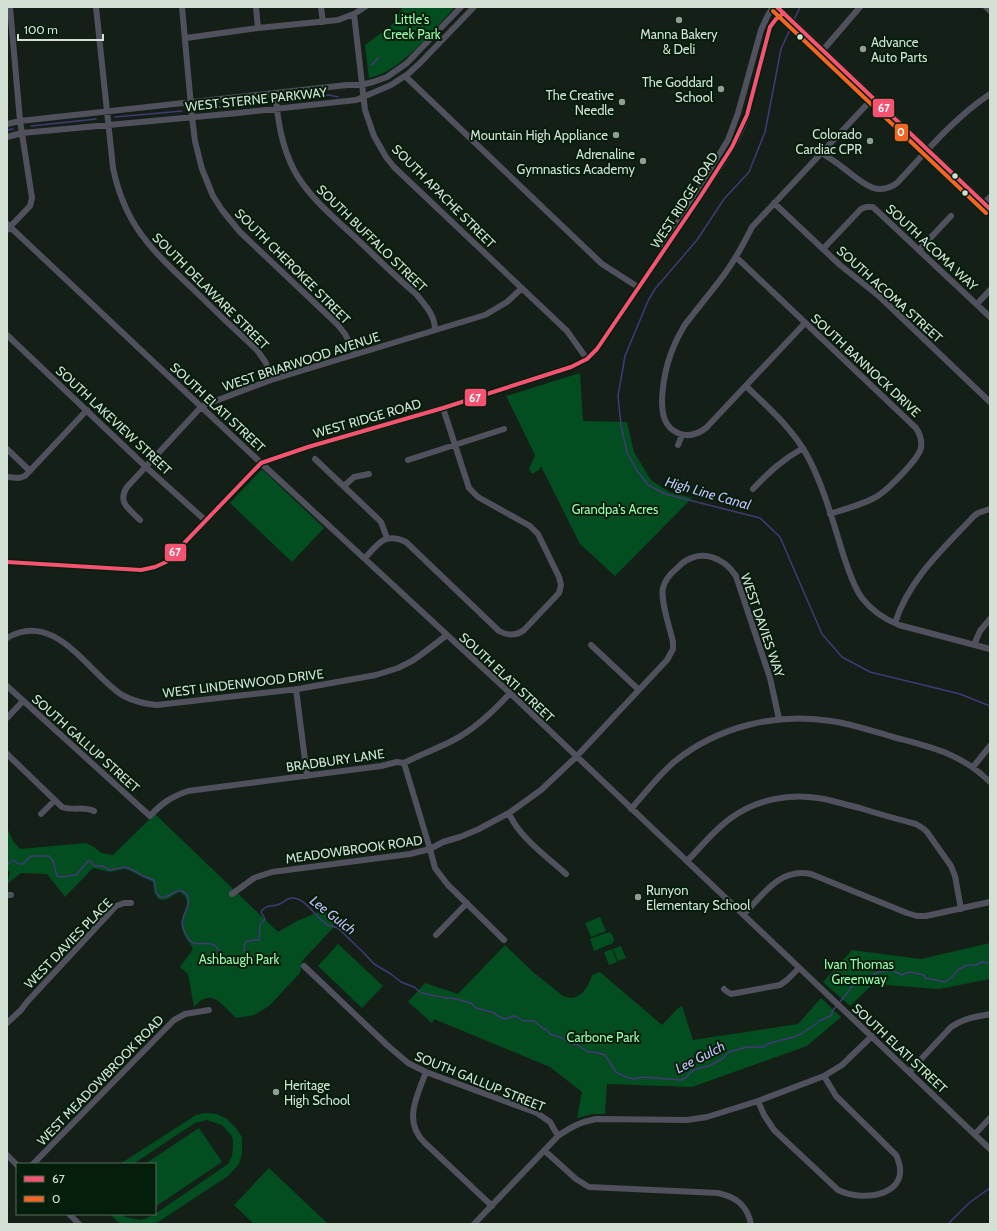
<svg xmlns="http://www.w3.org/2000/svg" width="997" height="1231" font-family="Cabin,sans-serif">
<rect width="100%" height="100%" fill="#142017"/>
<!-- green -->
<path fill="#034e20" d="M403,7H455C432,31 402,71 369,78L365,45L392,25Z
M580,373L583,421L627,422L634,452L651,480L669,492L692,498L615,576L580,544L541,466L539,470L532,474L529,469L535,455L506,396Z
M261,470L264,471L324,528L292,562L230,503Z
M155,814L278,932L295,922L318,912L336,910L334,927L302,961L300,973L269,1006L254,1015L236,1018C221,1004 212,987 194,1007L188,974L180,967L193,949C189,942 183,935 182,927C179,913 196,904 180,892C176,893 173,896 169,898C155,905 154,890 153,882L126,869L119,870L110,872L93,868L65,897L47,874L21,873L7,884L10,872L7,870V828L13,841L20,849L86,843L94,847L101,853L113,855Z
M600,917L606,931L591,937L585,923Z
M609,932L612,934L614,940L613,943L594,951L590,939Z
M990,943V979L939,989L873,984L850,1006L823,982L852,950L921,959Z
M338,944L383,986L362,1008L318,966Z
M505,945L533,972L563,996C579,1003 588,988 592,975L600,972L662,1025L677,1009L682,1006L693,1040L798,1024L821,998L841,1017L807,1046L692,1087L607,1084L605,1114H592L577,1118L582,1092L550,1067L434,1019L432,1023L408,1002L425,983L458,994Z
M621,946L626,958L618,961L613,949Z
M612,949L617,962L609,965L604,952Z
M205,1113L217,1114L227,1119L236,1128L242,1137V1153L239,1164L228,1176L155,1224H121L117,1221L110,1214H120L126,1217L139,1220L145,1219L155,1214L228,1164L232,1156L233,1148V1140L231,1135L222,1125L207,1120L195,1123L133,1164H120L196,1115Z
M199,1128L222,1162L155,1207V1164H145Z
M269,1168L328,1224H254L234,1205Z"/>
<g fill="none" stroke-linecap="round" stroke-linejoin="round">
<!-- stream -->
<path stroke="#443978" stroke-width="1.5" d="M794,20L800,7
M792,25L781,49L765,132L749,172L724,199L697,240L655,289L648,301L625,356L618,396L621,425L627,453L636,469L648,485L665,494L760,518L780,537L822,634L842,657L870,672L960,694L990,706
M372,65L378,58
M285,100L320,96L329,95L338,97
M201,109L266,102
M115,117L182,111
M31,126L96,119
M7,130L13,129
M7,865L13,860L19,864H23L31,856H49C56,862 54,868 57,876C64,879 69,874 76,875L88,861H90L95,866H103L110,870L125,867L137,872C141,877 148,878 154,880L156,892L160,897C170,899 175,888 182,891C195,897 185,911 183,918C182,922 182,927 184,930C192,953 204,939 214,945C217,947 219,951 222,954C226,959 231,963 236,966C241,965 244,959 246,955C241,941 246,940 259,940L260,925L265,919L261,912C265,905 270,907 277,905C282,904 285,899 291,898C305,896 316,919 328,925C332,927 335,926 339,929L364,953L374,964L391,974L401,982L414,987L422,993L446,998H452L471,1003L476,1008L495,1013L496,1015L505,1019L514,1016L517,1017L523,1021H534L541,1027L548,1031L550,1034L562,1038L569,1043L578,1045L588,1052H595L605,1055L616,1072L626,1077L634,1079L642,1077L681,1080L685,1078L693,1070L709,1066L722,1059L729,1052L747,1047H763L770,1043L794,1037L801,1034L817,1023
M839,1003L856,982L870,977L878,972L892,970L902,975L909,972L924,975L925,978L945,982L951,978L958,970L967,965H976L982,962L988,963L990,962
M819,1021L832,1015V1011L837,1006
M948,1224L969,1203L987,1190L990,1189"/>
<!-- minor -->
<path stroke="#51515e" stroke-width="6" d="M96,7L113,168C125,226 152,250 193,289C214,310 235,330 257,350L266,363L271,380
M182,7L192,117L195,141L202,169L213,196L222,210L240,232L337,324L345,334L355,354
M256,7L258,28
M321,7L323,22
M986,7L990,11
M354,14L365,110L374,136L386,157L394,167L567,331L587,359
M186,38L258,28L338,20L354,14L365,7
M823,50L860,7
M405,76L602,264L638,287
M275,93C278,120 281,145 294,170C309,198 335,218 358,240C377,258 396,277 416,294C425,305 435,315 435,330
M7,124L20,121L275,93L347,85H361L373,82L387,77L407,63L461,7
M7,137L22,133L238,113L356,100L391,85L408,74L420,63L474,7
M822,153C829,158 836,162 842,167C859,179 875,199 897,183C926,152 954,118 990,94
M774,203L840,265L880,297L990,402
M984,203L990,197
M7,224L261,463L510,693L990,1149
M7,230L30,206L32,198L20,121L10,7
M662,248L728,140L738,113L761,30L768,15L773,7
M823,249L861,209L866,207H873L990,317
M919,250L951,216
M736,257L916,428C920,434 922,441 921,448C918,460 885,493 874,498C861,505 845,509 830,514
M977,304L990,290
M805,323L706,428C698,434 689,438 678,433C664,427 662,414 662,400C663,375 670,350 683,328C686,322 691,318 694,313C705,299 716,286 726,272C736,258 744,243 752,227L873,98
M7,335L146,467L206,521
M746,386C769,408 794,430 809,459C824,488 834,525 844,557C849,571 853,586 862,598C872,611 884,619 899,625L990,649
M678,445L682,435
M7,449L30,471
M315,459L377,518L381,522L387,538
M408,460L504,429
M7,477L19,478L25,476L87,410
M344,486L354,477L369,474
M753,489C769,472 782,460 803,448
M140,520C129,509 117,502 127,487L202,406L271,380L485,315L507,302L522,288
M365,558C379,543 385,532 406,542L499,631C508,636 516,636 524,630L559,593L561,585L559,577L538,534L530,526L478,497L469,488L443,408
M7,562L141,570L155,567L166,562L261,463L308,447L443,408L571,367L587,359L597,349C631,298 666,248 700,197C717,171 737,145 747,115L770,27L776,19L784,13
M895,623C909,579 943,549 974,516L978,513L990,509
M7,638C55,609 88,673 122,695C133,701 145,704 157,705L298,689L376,675L398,668L412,661L422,654L447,635
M591,645L639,690
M974,645L980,631L990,619
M7,686L150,816C162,803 171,797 188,791L381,766L397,762L404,763C419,755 436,749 452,741C475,729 493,712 510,693
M296,689L307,776
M7,718L23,701
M7,754L62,807C73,811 83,806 94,811
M404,763L430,849L435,868L448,885L504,940
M973,767L990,746
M631,809C645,793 658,776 674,762C717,727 776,712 831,721C852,724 872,731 893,737C930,747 961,753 990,782
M509,813C518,836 547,857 566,874
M41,814L54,801
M687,861C701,847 714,830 731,818C756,800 788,793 818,798C832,800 846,805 860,808C878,814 897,819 916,824L924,829L927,832L951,866L955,876L961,909
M232,894L254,878L272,872L410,854L430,849L443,842L460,837L479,829L509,813L541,790L576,757L667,660L673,649V642C670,628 660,600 663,588C665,580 669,575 675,570C678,568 680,564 684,562C703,549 724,558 736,576L770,678L779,719
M7,895H11
M744,914C763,895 780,867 811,874L907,913L917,916H926L990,902
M436,935L467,903
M304,966L387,1045L408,1063L426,1072L537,1113L550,1122L558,1136
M724,989L726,991L731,994L780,985L787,980L799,968
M7,1023L21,1010L27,1002L116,906L124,903H131
M426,1072C417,1096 403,1121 424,1142L492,1206
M909,1072L951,1027C963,1018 976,1017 990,1014
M758,1101L764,1115L774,1130L838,1190C864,1203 915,1195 896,1155L836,1096L824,1076
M975,1134L990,1118
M545,1151L576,1179L589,1187L718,1193C736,1197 747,1205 751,1224
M7,1155L17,1165
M33,1164L174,1020L185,1014L209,1010
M69,1214L79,1224
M474,1224L558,1136C571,1127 580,1122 596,1119L687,1120L707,1117L758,1101L824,1076L842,1065L872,1036"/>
<!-- major -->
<path stroke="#5a5969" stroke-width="7" d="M777,7L990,209"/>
<defs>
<path id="bus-1" d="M777,7L990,209
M7,562L141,570L155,567L166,562L261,463L308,447L443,408L571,367L587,359L597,349L700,197L732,147L747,115L770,27L776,19L784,13"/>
<path id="bus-2" d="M773,11L986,213"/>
</defs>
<!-- bus-1 casing -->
<use href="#bus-1" stroke="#051d0b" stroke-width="7"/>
<!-- bus-2 casing -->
<use href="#bus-2" stroke="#051d0b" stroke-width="7"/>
<!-- bus-1 -->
<use href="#bus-1" stroke="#f65372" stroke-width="4"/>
<!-- bus-2 -->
<use href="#bus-2" stroke="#f26522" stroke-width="4"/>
</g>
<!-- markers -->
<g fill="#909d92" stroke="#051d0b" stroke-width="1.5">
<circle cx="679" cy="20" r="4"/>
<circle cx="863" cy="49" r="4"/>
<circle cx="721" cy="89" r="4"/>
<circle cx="622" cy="102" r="4"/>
<circle cx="616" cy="135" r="4"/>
<circle cx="870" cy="141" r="4"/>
<circle cx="643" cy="161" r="4"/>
<circle cx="638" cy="897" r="4"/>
<circle cx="276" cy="1092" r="4"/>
</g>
<g fill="#d2e1d4" stroke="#051d0b" stroke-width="1.5">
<circle cx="800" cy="37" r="3.5"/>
<circle cx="955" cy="176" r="3.5"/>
<circle cx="965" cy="193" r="3.5"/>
</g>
<g text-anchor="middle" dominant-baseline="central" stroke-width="4" stroke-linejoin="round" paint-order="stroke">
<!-- park labels -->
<g font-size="13" fill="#96faab" stroke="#051d0b">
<text x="412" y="19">Little's<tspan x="412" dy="15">Creek Park</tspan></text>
<text x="615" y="509">Grandpa's Acres</text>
<text x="239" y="959">Ashbaugh Park</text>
<text x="859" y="964">Ivan Thomas<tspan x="859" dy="15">Greenway</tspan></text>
<text x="603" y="1037">Carbone Park</text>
</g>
<!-- poi labels -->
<g font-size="13" fill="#d2e1d4" stroke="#051d0b" text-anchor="end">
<text x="679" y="34" text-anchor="middle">Manna Bakery<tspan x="679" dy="15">&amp; Deli</tspan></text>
<text x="871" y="42" text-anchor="start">Advance<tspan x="871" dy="15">Auto Parts</tspan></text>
<text x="713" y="82">The Goddard<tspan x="713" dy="15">School</tspan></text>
<text x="614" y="95">The Creative<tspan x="614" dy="15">Needle</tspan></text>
<text x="862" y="134">Colorado<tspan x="862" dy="15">Cardiac CPR</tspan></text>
<text x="608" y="135">Mountain High Appliance</text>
<text x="635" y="154">Adrenaline<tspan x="635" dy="15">Gymnastics Academy</tspan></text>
<text x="646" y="890" text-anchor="start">Runyon<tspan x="646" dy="15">Elementary School</tspan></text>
<text x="284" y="1085" text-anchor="start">Heritage<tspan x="284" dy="15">High School</tspan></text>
</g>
<!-- street labels -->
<g font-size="13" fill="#d2e1d4" stroke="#051d0b">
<text transform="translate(256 99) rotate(-6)">WEST STERNE PARKWAY</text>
<text transform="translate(444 196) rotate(45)">SOUTH APACHE STREET</text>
<text transform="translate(684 200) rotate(-57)">WEST RIDGE ROAD</text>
<text transform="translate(372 238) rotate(44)">SOUTH BUFFALO STREET</text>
<text transform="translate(932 247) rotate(43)">SOUTH ACOMA WAY</text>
<text transform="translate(293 266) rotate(45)">SOUTH CHEROKEE STREET</text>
<text transform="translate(211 291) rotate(45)">SOUTH DELAWARE STREET</text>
<text transform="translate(890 294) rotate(42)">SOUTH ACOMA STREET</text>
<text transform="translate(301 361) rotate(-18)">WEST BRIARWOOD AVENUE</text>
<text transform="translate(866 365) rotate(43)">SOUTH BANNOCK DRIVE</text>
<text transform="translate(218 407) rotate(43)">SOUTH ELATI STREET</text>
<text transform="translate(367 418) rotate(-16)">WEST RIDGE ROAD</text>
<text transform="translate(114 420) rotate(43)">SOUTH LAKEVIEW STREET</text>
<text transform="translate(763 625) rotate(71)">WEST DAVIES WAY</text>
<text transform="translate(507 677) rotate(43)">SOUTH ELATI STREET</text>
<text transform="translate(243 683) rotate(-7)">WEST LINDENWOOD DRIVE</text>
<text transform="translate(86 743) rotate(42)">SOUTH GALLUP STREET</text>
<text transform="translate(335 760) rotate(-8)">BRADBURY LANE</text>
<text transform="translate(354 849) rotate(-8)">MEADOWBROOK ROAD</text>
<text transform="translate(68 943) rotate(-46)">WEST DAVIES PLACE</text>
<text transform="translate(900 1048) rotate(43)">SOUTH ELATI STREET</text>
<text transform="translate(100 1080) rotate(-46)">WEST MEADOWBROOK ROAD</text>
<text transform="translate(480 1081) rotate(22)">SOUTH GALLUP STREET</text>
</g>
<!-- water labels -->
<g font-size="14" font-style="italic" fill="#c3bcfa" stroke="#051d0b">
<text transform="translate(708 493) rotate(16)">High Line Canal</text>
<text transform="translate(333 915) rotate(38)">Lee Gulch</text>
<text transform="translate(700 1057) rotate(-27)">Lee Gulch</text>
</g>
</g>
<g stroke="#051d0b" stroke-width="1.5">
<rect x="872" y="98" width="23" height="20" rx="4" fill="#f65372"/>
<rect x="894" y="123" width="15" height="19" rx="4" fill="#f26522"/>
<rect x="464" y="388" width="23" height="19" rx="4" fill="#f65372"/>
<rect x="164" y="543" width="23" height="19" rx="4" fill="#f65372"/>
</g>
<g font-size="11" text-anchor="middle" font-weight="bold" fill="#fff">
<text x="884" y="112">67</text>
<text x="901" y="136">0</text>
<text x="475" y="402">67</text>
<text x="175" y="556">67</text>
</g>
<!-- border -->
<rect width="997" height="1231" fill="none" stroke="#d2e1d4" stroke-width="16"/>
<!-- legend -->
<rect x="16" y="1163" width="140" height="52" fill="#051d0b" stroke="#576b5b"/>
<rect x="24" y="1176" width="20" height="6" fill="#f65372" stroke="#576b5b"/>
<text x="52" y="1183" font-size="12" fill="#d2e1d4">67</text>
<rect x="24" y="1196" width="20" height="6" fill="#f26522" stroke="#576b5b"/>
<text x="52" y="1203" font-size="12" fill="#d2e1d4">0</text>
<!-- scale -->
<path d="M18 34v6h85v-6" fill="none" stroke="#d2e1d4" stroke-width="2"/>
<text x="24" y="34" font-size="12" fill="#d2e1d4" stroke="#051d0b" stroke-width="3" paint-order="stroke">100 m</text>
</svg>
